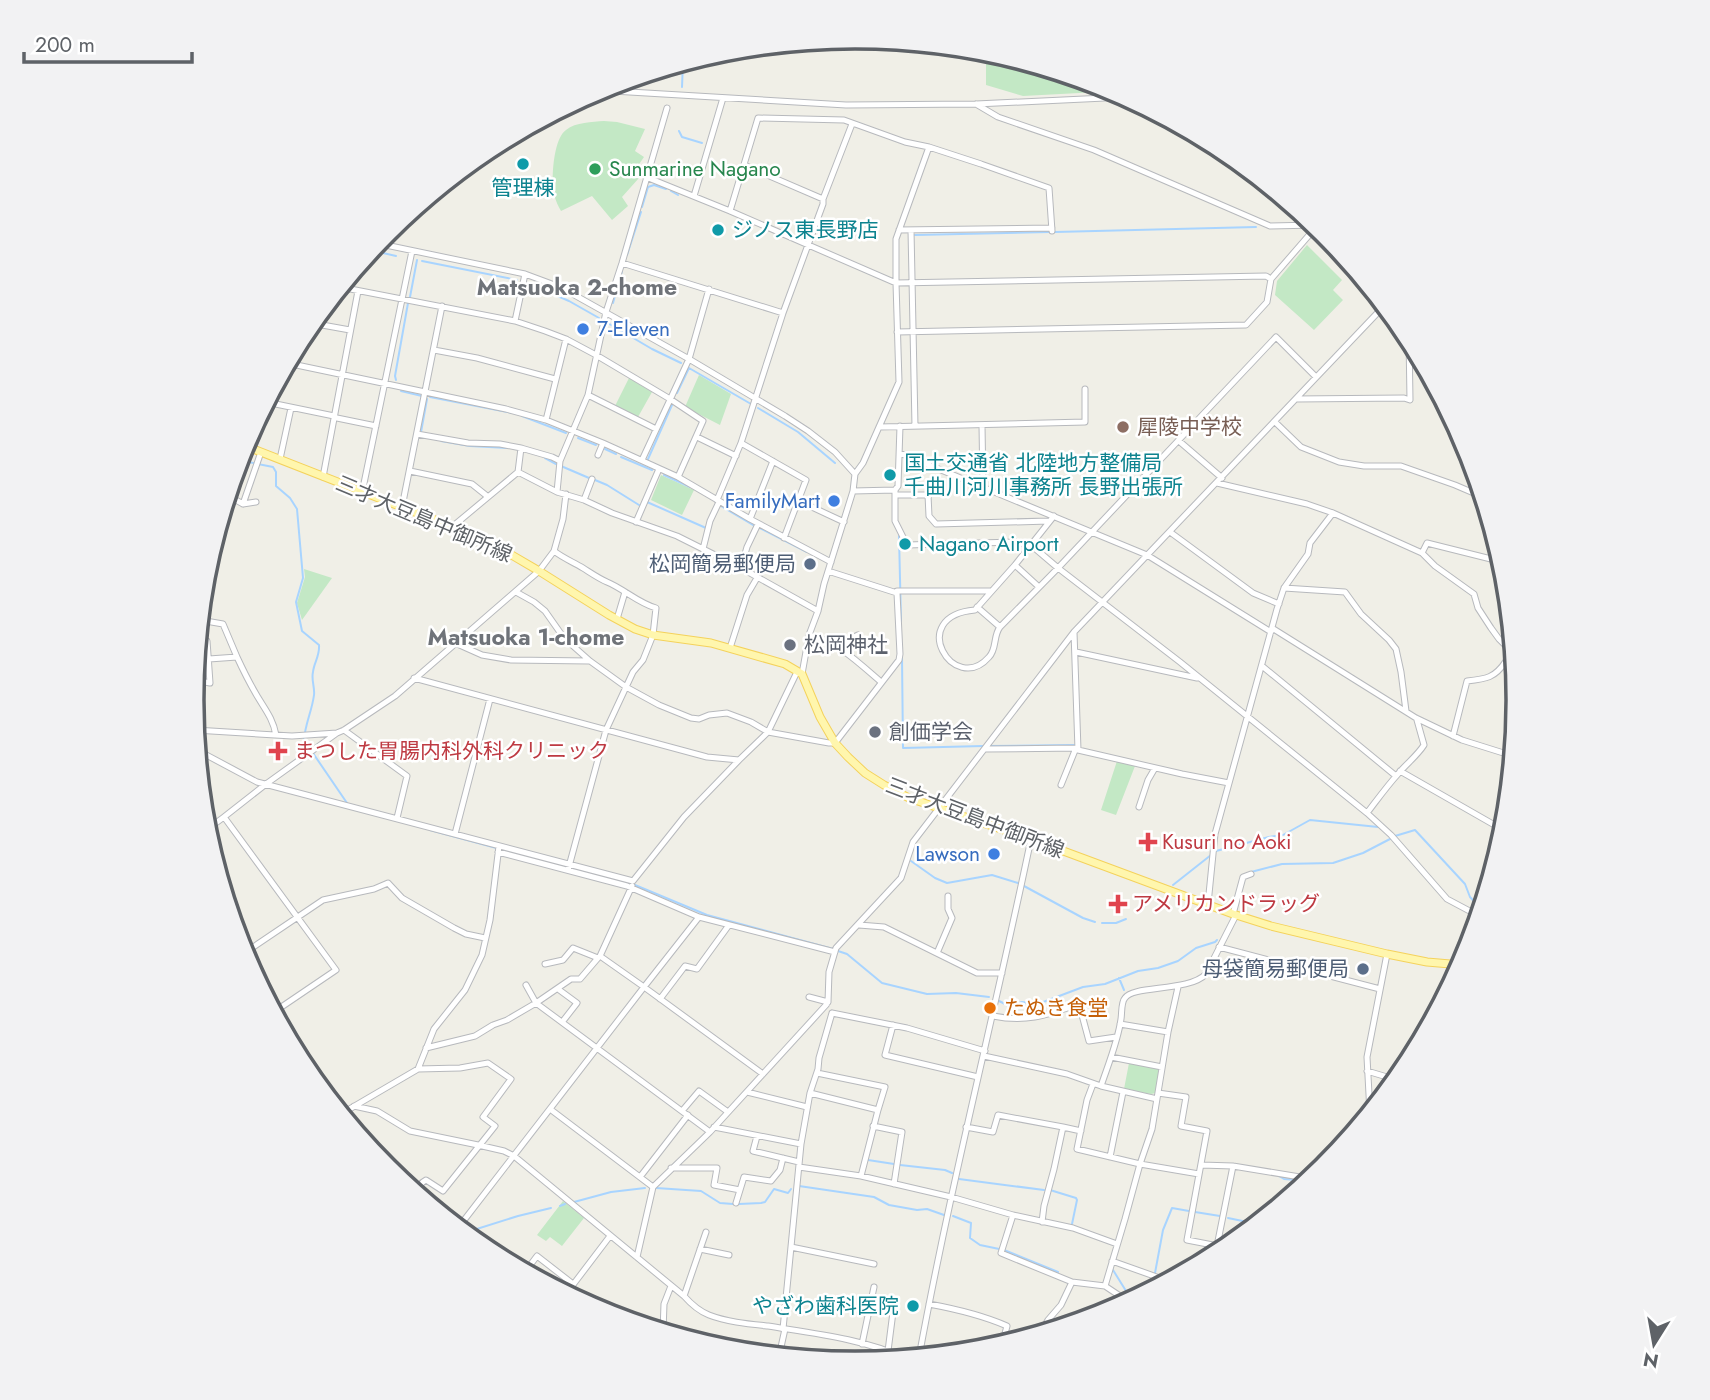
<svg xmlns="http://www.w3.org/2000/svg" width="1710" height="1400" font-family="Jost,'Noto Sans JP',sans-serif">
<rect width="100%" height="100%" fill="#f0efe7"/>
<!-- green -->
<path fill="#c3e8c5" d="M990,51L1109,87L1117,91L1023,96L986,85V61Z
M604,121L617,122L645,129L635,151L644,157L633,173L639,178L622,197L628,206L612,220L592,196L561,211C558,206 556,201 554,195C551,181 553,139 566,130C576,122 592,122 604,121Z
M1307,245L1342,280L1333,290L1343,300L1314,330L1275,295L1277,281Z
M699,375L731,394L720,425L685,407Z
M629,378L652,392L638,417L615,406Z
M661,475L694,490L682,515L651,500Z
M304,569L332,578L302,620L297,603L305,577Z
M1117,761L1135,766L1116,815L1101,810Z
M1129,1063L1158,1069L1160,1072L1156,1093L1151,1094L1124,1089Z
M563,1201L584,1218L562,1246L550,1237L546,1241L537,1235Z"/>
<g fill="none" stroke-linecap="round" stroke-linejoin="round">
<!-- stream -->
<path stroke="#a8d4ff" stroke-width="2" d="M682,87L683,62
M679,131L682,137L702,143
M671,191L678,195
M642,207L648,187L654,185L666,189
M1055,232L1256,227
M915,235L1049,232
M370,250L396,256
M627,255L641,212
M422,261L517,280
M528,283L569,301L599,318
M410,297L417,260
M613,303L622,271
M606,322L652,349L681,363
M396,380L395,376L408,303
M401,391L422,396
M677,393L689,368L751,404
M430,397L513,413
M758,408L798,432L835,463
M522,416L566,433
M421,432L427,399
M578,438L596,445
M441,441L470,446L508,448
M605,449L616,454
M621,457L652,470
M545,458L556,464
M648,459L672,405
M238,460L273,467L276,472V486L290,498L297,509L303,578L296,602L302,631L319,645C320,656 314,662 313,672C311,680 315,687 314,695C312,711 305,724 304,740L347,803
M562,467L561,466L589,478
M664,475L690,487
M595,480L607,485L639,505
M647,502L706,528
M721,506L753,525
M760,528L807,552
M899,536L901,621
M902,658L903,748L983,746
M989,746L1074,745
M430,830L566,867
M1395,836L1415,830L1465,884L1470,897L1481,909
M1216,851L1269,837L1283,835L1310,820L1378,827
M911,861L935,878L947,883L992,875L1018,883
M572,868L635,885L707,915L833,949
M1251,872L1282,864L1333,863L1363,853L1390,839
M1173,885L1211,855
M1024,886L1083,918L1095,922
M1102,923H1116L1126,919
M838,951L847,954L882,983L927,994L956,993L989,997
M1119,978L1124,990
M999,1001L1009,1006L1022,1002L1038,1004L1083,987L1105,984L1138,971L1158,968L1178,961L1196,948L1215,942L1217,940
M868,1160L894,1164
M900,1165L945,1170L952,1173
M1279,1176L1284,1179L1309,1181
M959,1179L1044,1190
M799,1186L874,1197L889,1205L917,1210L927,1209L944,1215
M656,1188L701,1191L720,1203L733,1204
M1050,1190L1076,1198L1077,1200L1072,1224
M574,1202L611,1192L645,1188
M739,1204L761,1203L765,1202L774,1189L788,1193L791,1189
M560,1206L565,1204
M1195,1212L1220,1216
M953,1216L971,1223L970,1238L980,1245L1004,1250L1058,1272
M1228,1218L1257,1224
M464,1233L518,1216L551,1208
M1113,1270L1131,1299
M1155,1273L1163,1230L1172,1208L1189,1211
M1153,1289L1154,1281"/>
<defs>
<path id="minor" d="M596,90L846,105L976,104L1126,97
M976,104L998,117L1094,150L1270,226L1316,225
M667,108L622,263L606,312L588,395L560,461L557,492L584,500L612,513L677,536L741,568L818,611
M929,147L896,239V283L1266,276L1271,279
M744,165L823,199L852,124
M646,177L730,211L896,283L899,382L863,463L855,474
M694,196L723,98
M730,211L758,118L844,120L905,142L929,147L981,164L1049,188L1052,231
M899,230L1052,228
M911,230L915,426
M376,243L525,274L560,287L689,359L785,416L808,431L835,452L855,474L853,491L824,584L818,611L809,635L802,674
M622,263L783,313
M340,287L515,321L545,331L566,339L596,355L670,399L703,421L678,477
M515,321L525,274
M311,323L350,330
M897,332L1246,325L1267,302L1271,279L1317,226
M434,350L477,358L555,379
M287,363L506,409L546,420L603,443L678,477L750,519L831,562
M588,395L656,429
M1296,399L1404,398L1410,400L1409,337
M266,402L334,416L337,418L376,426
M546,420L566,339
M1275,422L1301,447L1339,462L1364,466H1401L1455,485L1483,497
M982,425L983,488
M879,427L1085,422V389
M417,434L468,443L500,444L521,448L552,457L560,461
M697,437L736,456
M1179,441L1222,478
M741,443L806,480L784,538
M900,453L1147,555L1271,632
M598,455L603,443
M280,459L291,408
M642,460L689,359L709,289
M410,471L472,484L487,496
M518,472L557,492
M323,477L358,291
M1217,483L1307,504L1333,513L1422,553L1435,566L1474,594L1478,608L1491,628L1499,639L1514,654
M895,490L898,486L900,426
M853,491L895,490V521L907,545L1015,542L1031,545L1058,568L1180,662L1367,813L1391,835L1447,899L1479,916
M362,493L412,251
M227,495L243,504L261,452
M895,495H928L929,516L936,524L1049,521
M584,500L592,479
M717,500L741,443L783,313L823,204V199
M799,501L844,522
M243,504L256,502
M402,507L442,306
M1054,516L1015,565L975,610C905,616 954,697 989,657C997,649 993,636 1000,627L1058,568L1276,337L1316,377
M750,519L773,461
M636,522L659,469
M452,527L518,472L521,448
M1170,532L1253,593L1279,604
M703,549L710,521L719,502
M554,551C563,558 573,562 583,568C591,573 598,578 607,582C624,589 638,603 656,608L653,635L643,660L633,672L606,730L568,870
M1422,553L1427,543L1503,562
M1015,565L1039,587
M741,568L747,547L758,524
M828,571L897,593V591H990
M1284,588L1345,592L1361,614L1389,640L1396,649L1401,672L1406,711
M516,592L534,602L545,611L564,638L590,661L626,687L659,705L691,718L699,719L709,715L727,713L751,722L768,732L829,743H835L899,660L900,654L897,593
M977,607L1000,627
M617,619L625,592
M200,620L223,624L237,657
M1272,628L1416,718L1462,740L1513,756
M1074,632L1078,750L1182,774L1229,783
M809,635C837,641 860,664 881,682
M455,643L482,655L511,660L589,661
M836,646L858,635
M730,648L747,595L757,578
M1076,652L1197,678
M209,659L237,657C243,670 249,682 256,694C264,708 273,718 276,735
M1262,666L1396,776
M414,678L707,757L739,760L768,732L797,672
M194,680L210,683L207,641L198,639
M195,730L292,736L337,733L344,730L395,696L539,571L554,551L563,519L566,494
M344,730L407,776L397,818
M1453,736L1467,681C1486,679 1495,678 1506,661L1514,660
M985,749L1078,748
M197,750L257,782L633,881L684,817L739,760
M1400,771L1505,831
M1061,785L1076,748
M1139,807L1148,780L1155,768
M1367,813C1377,800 1387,786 1398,774C1406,764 1417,756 1424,745L1417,720
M205,831L224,817
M455,834L490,699
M498,852L627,886L699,917
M1208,904L1215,834L1277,609L1284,588L1308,554L1310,543L1333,513
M1233,914L1243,877L1251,874
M859,925L884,927L977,973H1002
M1219,947L1380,989
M937,953L952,918L948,909V896
M243,954L323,900L374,889L388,883L402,898L454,928L466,934L485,938
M600,956L632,886
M598,958L580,979H571L536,1003L710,1132
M545,964L563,960L573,948L598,958L600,956L644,987L699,917L835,952
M558,989L577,1003L563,1021
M809,997L828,1002
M660,999L685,966L697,969L729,925
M274,1012L336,970L224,817L266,784L337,733
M832,1013L819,1058L818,1069L810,1093L878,1110L861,1176
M832,1013L907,1028L985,1051
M993,1016C1027,1023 1047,1015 1079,1004L1089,1041L1116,1037
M1120,1024L1168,1032
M893,1025L885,1055L978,1077
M426,1048L475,1036L493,1025L507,1020L536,1003L526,985
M984,1056L1067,1074L1101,1086L1157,1099
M1111,1057L1162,1067
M418,1069L434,1029L465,990L482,955L490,920L499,846
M1367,1071L1397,1080
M817,1073L885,1087L878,1110
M1093,1084L1087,1100L1077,1149L1140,1164L1199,1174
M1101,1086C1108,1065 1118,1041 1121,1019C1122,1013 1121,1002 1125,998C1133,985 1189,992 1206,974L1236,915
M747,1092L807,1107
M1158,1093L1186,1097L1181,1126L1207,1131L1187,1240L1218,1246
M354,1106L377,1111L410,1131L478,1145L504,1151L514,1156L684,1296C691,1304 699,1311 709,1315C727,1322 749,1324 768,1326C811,1333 865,1339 904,1358
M550,1109L653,1187
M682,1111L699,1091L728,1112
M1370,1113L1367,1057L1387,954
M341,1114L418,1069L460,1068L488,1063L511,1079L483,1117L495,1126L443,1191L426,1180C420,1183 418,1187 417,1194
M873,1126L902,1132L894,1184
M714,1127L801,1144
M966,1127L993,1132L998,1115L1063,1127
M757,1136L753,1151L799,1162
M1110,1157L1123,1092
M1201,1165L1233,1166L1312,1179
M799,1167L861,1176L951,1197L1013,1215L1073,1228L1117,1244
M671,1168H717L714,1185L740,1190
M640,1177L688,1115
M736,1203L744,1177L771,1181L780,1170L783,1158
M1013,1215L1001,1253L1072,1282
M1042,1222L1044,1206L1054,1169L1063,1127L1081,1131
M458,1228L644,987L763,1074
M791,1247L874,1264
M700,1249L729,1255
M1215,1256L1233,1166
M637,1257L653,1187L710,1132L826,1005L828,1002L829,972L836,948L901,878L913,842L1074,632L1385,305
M1112,1261L1168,1281
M525,1272L537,1256L573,1284
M1105,1286L1129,1302
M566,1294L610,1236
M684,1296L706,1232
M929,1304C956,1309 982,1315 1007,1326L1002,1345
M883,1310L893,1312L888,1351
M783,1329L801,1144L810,1093
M663,1331L664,1304L671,1286
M1041,1333L1048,1320L1061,1305L1072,1282L1105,1286L1125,1219L1140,1164L1152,1129L1168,1032L1178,987
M862,1344L874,1287
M779,1356L785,1329
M919,1357C951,1183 995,1012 1031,839"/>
<path id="major" d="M243,445L486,540L539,571L609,615L635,629L653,635L711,643L785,664L802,674L820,717L835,743L848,757L865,773L884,785L909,798L1031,839L1233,914L1271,926L1387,954L1427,962L1462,965"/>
</defs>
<!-- minor casing -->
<use href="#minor" stroke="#b7b9bd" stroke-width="7"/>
<!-- major casing -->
<use href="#major" stroke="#f4d25c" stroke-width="9"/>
<!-- minor -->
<use href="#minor" stroke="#fff" stroke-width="5"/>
<!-- major -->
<use href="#major" stroke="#fff6ad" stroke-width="7"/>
</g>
<!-- markers -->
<g fill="#0f9aa8" stroke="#fff" stroke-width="2.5">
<circle cx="523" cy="164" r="7"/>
<circle cx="718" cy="230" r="7"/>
<circle cx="890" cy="475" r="7"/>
<circle cx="905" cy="544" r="7"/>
<circle cx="913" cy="1306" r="7"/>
</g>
<circle fill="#2e9e5b" stroke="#fff" stroke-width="2.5" cx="595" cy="169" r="7"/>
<g fill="#3f7fe0" stroke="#fff" stroke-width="2.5">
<circle cx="583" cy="329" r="7"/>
<circle cx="834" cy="501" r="7"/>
<circle cx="994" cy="854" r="7"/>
</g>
<circle fill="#8d6e63" stroke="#fff" stroke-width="2.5" cx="1123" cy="427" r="7"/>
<g fill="#5c6f8a" stroke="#fff" stroke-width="2.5">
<circle cx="810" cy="564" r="7"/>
<circle cx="1363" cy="969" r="7"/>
</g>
<g fill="#6b7280" stroke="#fff" stroke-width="2.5">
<circle cx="790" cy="645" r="7"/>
<circle cx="875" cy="732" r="7"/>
</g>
<g fill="#e0444e" stroke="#fff" stroke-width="2.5">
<path d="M274.5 740.5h7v7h7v7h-7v7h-7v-7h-7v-7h7z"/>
<path d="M1144.5 831.5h7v7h7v7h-7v7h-7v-7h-7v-7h7z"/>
<path d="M1114.5 893.5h7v7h7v7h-7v7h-7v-7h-7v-7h7z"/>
</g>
<circle fill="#e8710a" stroke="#fff" stroke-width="2.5" cx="990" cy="1008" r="7"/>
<g text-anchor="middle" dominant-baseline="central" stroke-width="5" stroke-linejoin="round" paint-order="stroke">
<!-- leisure labels -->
<g font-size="21" fill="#27864d" stroke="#fff" text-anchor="start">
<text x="609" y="169">Sunmarine Nagano</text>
</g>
<!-- culture labels -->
<g font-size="21" fill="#0d838f" stroke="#fff" text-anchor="start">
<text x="523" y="188" text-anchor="middle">管理棟</text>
<text x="732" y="230">ジノス東長野店</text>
<text x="904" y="463">国土交通省 北陸地方整備局<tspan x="904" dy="24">千曲川河川事務所 長野出張所</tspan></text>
<text x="919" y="544">Nagano Airport</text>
<text x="899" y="1306" text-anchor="end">やざわ歯科医院</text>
</g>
<!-- shop labels -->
<g font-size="21" fill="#366cbe" stroke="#fff" text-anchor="end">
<text x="597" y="329" text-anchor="start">7-Eleven</text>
<text x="820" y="501">FamilyMart</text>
<text x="980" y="854">Lawson</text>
</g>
<!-- education labels -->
<g font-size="21" fill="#785e54" stroke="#fff" text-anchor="start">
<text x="1137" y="427">犀陵中学校</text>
</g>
<!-- street labels -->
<g font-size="21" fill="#5e6267" stroke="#fff">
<text transform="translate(424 519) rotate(23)">三才大豆島中御所線</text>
<text transform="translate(975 818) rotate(21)">三才大豆島中御所線</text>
</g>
<!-- service labels -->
<g font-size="21" fill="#4e5e75" stroke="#fff" text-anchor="end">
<text x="796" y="564">松岡簡易郵便局</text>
<text x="1349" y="969">母袋簡易郵便局</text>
</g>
<!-- worship labels -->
<g font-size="21" fill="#5b616d" stroke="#fff" text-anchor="start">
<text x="804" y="645">松岡神社</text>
<text x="889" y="732">創価学会</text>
</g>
<!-- health labels -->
<g font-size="21" fill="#be3a42" stroke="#fff" text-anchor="start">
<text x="294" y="751">まつした胃腸内科外科クリニック</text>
<text x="1162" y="842">Kusuri no Aoki</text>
<text x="1132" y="904">アメリカンドラッグ</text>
</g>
<!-- food labels -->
<g font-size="21" fill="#c56008" stroke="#fff" text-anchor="start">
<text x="1004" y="1008">たぬき食堂</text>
</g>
<!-- neighbourhood labels -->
<g font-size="23" font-weight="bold" fill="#6f7379" stroke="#fff">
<text x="577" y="287">Matsuoka 2-chome</text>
<text x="526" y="637">Matsuoka 1-chome</text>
</g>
</g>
<!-- crop -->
<path d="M0 0H1710V1400H0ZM204 700a651 651 0 1 1 1302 0a651 651 0 1 1-1302 0Z" fill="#f2f2f3" fill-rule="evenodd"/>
<path fill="none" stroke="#5e6267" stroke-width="3.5" d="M204 700a651 651 0 1 1 1302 0a651 651 0 1 1-1302 0Z"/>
<!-- north arrow -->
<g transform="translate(1654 1344) rotate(191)" stroke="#ffffff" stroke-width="5" paint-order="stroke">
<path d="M0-5L12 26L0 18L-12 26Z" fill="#5e6267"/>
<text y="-10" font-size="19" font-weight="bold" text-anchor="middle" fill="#5e6267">N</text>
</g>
<!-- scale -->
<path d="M24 52v10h168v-10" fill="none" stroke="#5e6267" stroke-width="3.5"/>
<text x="35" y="52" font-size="21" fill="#5e6267" stroke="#ffffff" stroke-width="5" paint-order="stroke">200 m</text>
</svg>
